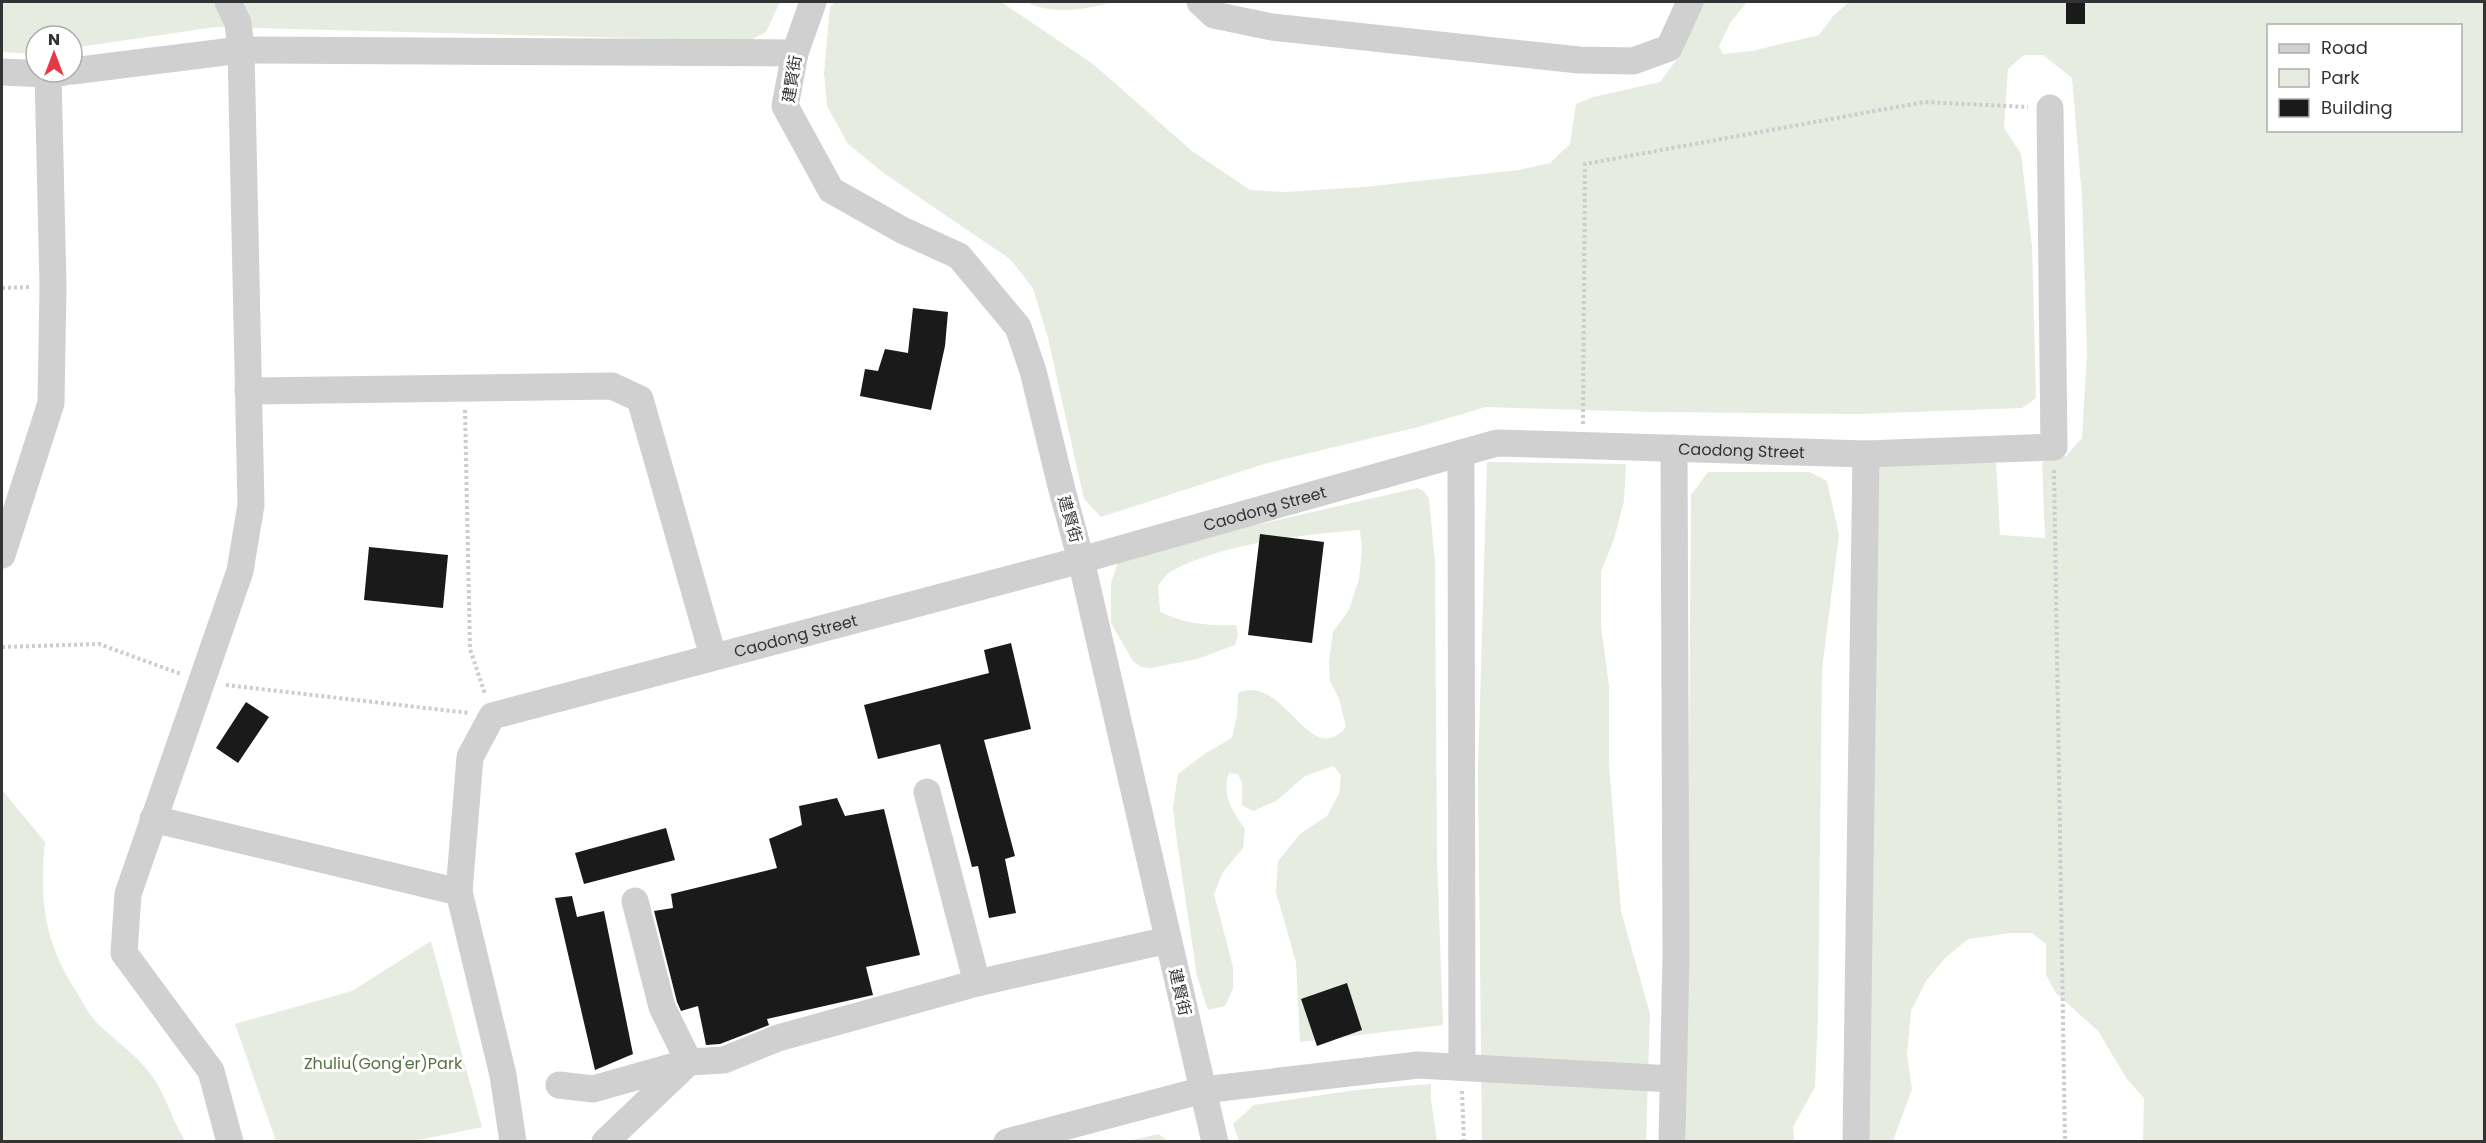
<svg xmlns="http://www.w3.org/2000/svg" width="2486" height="1143" font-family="Poppins,'Noto Sans TC',sans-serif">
<rect width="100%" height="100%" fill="#fff"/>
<!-- green -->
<path fill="#e6ecdf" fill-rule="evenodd" d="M2,2H780L766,32L749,41L215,27L72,48V36H36L35,54L2,52Z
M835,2H1001L1093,64L1192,151L1250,190L1285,192L1364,187L1519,170L1550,163L1570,144L1576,104L1593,97L1660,82L1677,59L1697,2H1747L1730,23L1719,46L1723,54L1752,51L1819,35L1834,15L1849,2H2484V1141H2143L2144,1098L2127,1079L2098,1031L2056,993L2046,975V944L2032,933H2010L1968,939L1945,958L1926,981L1911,1011L1907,1055L1912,1089L1893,1141H1863L1873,472L1881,464L1996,463L2000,535L2045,538L2042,462L2066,456L2082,438L2087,354L2082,197L2072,78L2043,55H2024L2008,69L2004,128L2021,154L2032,246L2036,398L2022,408L1859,414L1654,412L1486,407L1418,427L1264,464L1101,517L1084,499L1048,338L1033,288L1010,259L885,174L848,144L827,106L824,73L830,7ZM2268,26H2460V130H2268Z
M1026,2H1113C1085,10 1053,15 1026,2Z
M1487,462L1626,464L1624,501L1614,539L1601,572V626L1609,686V764L1621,911L1650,1014L1646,1141L1482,1142L1478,771Z
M1708,472H1810L1827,481L1839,535L1822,669L1818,1016L1815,1087L1793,1127L1794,1141L1686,1142L1691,495Z
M1417,488L1424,491L1429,499L1435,562L1437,859L1443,1025L1300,1042L1296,962L1276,892L1278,861L1300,834L1327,816L1339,794L1341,775L1333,766L1305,776L1276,801L1253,811L1242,805V783L1238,774L1229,773C1221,795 1233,812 1245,829L1243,848L1223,872L1214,894L1233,967V989L1225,1006L1208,1010L1197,976L1177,842L1173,808L1178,774L1206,753L1232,738L1237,716L1238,693C1284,672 1309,771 1346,727L1339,699L1330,681L1329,662L1333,632L1349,610L1359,579L1362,550L1360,530C1304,534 1220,544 1170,572C1165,575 1161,582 1158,586L1160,612C1186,624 1208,626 1236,625L1238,635L1235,645L1197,659L1151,668L1141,667L1133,661L1111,623V583L1119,559L1182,542Z
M2,790L45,842C39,900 44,941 76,991C82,1001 88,1013 96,1022C113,1039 134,1053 149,1072C165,1092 172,1120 185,1141H2Z
M431,941L482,1127L414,1141H276L235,1024L352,991Z
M1431,1084V1100L1437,1141H1239L1233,1124L1254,1105L1356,1090Z
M1159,1134L1167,1141H1128Z"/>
<!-- building -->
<path fill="#1a1a1a" d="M2066,2H2085V24H2066Z
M913,308L948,312L945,346L931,410L860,396L865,369L878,371L885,349L908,353Z
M1260,534L1324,542L1312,643L1248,635Z
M369,547L448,555L443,608L364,600Z
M1011,643L1031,729L984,740L1015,856L1005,859L1016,913L989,918L978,866L972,867L940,744L878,759L864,705L989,673L984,650Z
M246,702L269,717L238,763L216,748Z
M837,798L845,816L884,809L920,955L866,967L873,995L767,1019L769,1025L720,1044L706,1045L698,1006L681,1011L677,1002L654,911L673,908L671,894L777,868L769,839L802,825L799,806Z
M666,828L675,860L584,884L575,853Z
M572,896L577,917L604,911L633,1054L595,1070L555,898Z
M1347,983L1362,1030L1317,1046L1301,999Z"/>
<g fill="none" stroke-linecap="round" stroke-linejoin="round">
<!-- path -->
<path stroke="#cdcdcd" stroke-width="4" stroke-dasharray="3 3" stroke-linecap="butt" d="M2,288L31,287
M465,410L470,649L485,694
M1583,424L1585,164L1924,102L2028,107
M2054,470L2065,1142
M2,647L99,644L181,674
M226,685L469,713
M1462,1091L1464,1142"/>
<!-- minor -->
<g stroke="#d0d0d0" stroke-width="27">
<path d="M228,2L238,23L241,50L251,505L240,571L128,894L124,953L211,1071L230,1142"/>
<path d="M813,2L795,53L785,106L831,190L902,230L959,256L1018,327L1033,371L1062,490L1081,560L1215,1142"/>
<path d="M1200,2L1214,15L1272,27L1579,60L1633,61L1669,48L1690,2"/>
<path d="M72,71L241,50L795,53"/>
<path d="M2,72L48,74L65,72"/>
<path d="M248,391L612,386L640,399L713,656"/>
<path d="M1461,453L1462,1067"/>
<path d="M2,555L51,403L53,286L48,74"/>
<path d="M927,792L977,983"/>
<path d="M153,819L459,892"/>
<path d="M559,1085L593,1089L689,1062L724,1060L778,1038L977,983L1168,940"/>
<path id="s1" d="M513,1142L503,1075L459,892L470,757L492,716L1081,560L1497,443L1866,454L2054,447L2050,108"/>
<path d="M605,1142L689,1062L662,1007L635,901"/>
<path d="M1007,1142L1203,1090L1418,1065L1673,1079"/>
<path d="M1672,1142L1676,955L1674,448"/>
<path d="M1856,1142L1866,454"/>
</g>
</g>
<g text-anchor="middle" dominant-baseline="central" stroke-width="6" stroke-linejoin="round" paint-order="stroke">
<!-- street labels -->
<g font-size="16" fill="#333" stroke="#fff">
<text transform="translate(792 79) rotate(-81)">建賢街</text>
<text stroke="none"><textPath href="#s1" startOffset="1724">Caodong Street</textPath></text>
<text stroke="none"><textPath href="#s1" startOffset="1238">Caodong Street</textPath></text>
<text transform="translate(1070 519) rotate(74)">建賢街</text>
<text stroke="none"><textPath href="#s1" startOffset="752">Caodong Street</textPath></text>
<text transform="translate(1180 992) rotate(77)">建賢街</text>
</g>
<!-- park labels -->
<g font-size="16" fill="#56703f" stroke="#fff">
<text x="383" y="1063">Zhuliu(Gong'er)Park</text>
</g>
</g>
<!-- border -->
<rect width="2486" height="1143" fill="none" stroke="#333333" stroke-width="6"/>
<!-- legend -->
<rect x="2267" y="24" width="195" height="108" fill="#ffffff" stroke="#adadad" stroke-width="1.5"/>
<rect x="2279" y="44" width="30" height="9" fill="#d0d0d0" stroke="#adadad" stroke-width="1.5"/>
<text x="2321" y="54" font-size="18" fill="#333333">Road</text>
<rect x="2279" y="69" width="30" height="18" fill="#e6ecdf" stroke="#adadad" stroke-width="1.5"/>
<text x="2321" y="84" font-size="18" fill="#333333">Park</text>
<rect x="2279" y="99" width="30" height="18" fill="#1a1a1a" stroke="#adadad" stroke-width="1.5"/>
<text x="2321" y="114" font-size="18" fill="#333333">Building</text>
<!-- north arrow -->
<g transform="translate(54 54)"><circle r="28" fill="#ffffff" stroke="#adadad" stroke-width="1.5"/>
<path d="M0-4.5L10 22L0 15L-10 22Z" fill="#e63946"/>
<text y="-9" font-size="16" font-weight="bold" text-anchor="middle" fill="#333333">N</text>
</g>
</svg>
